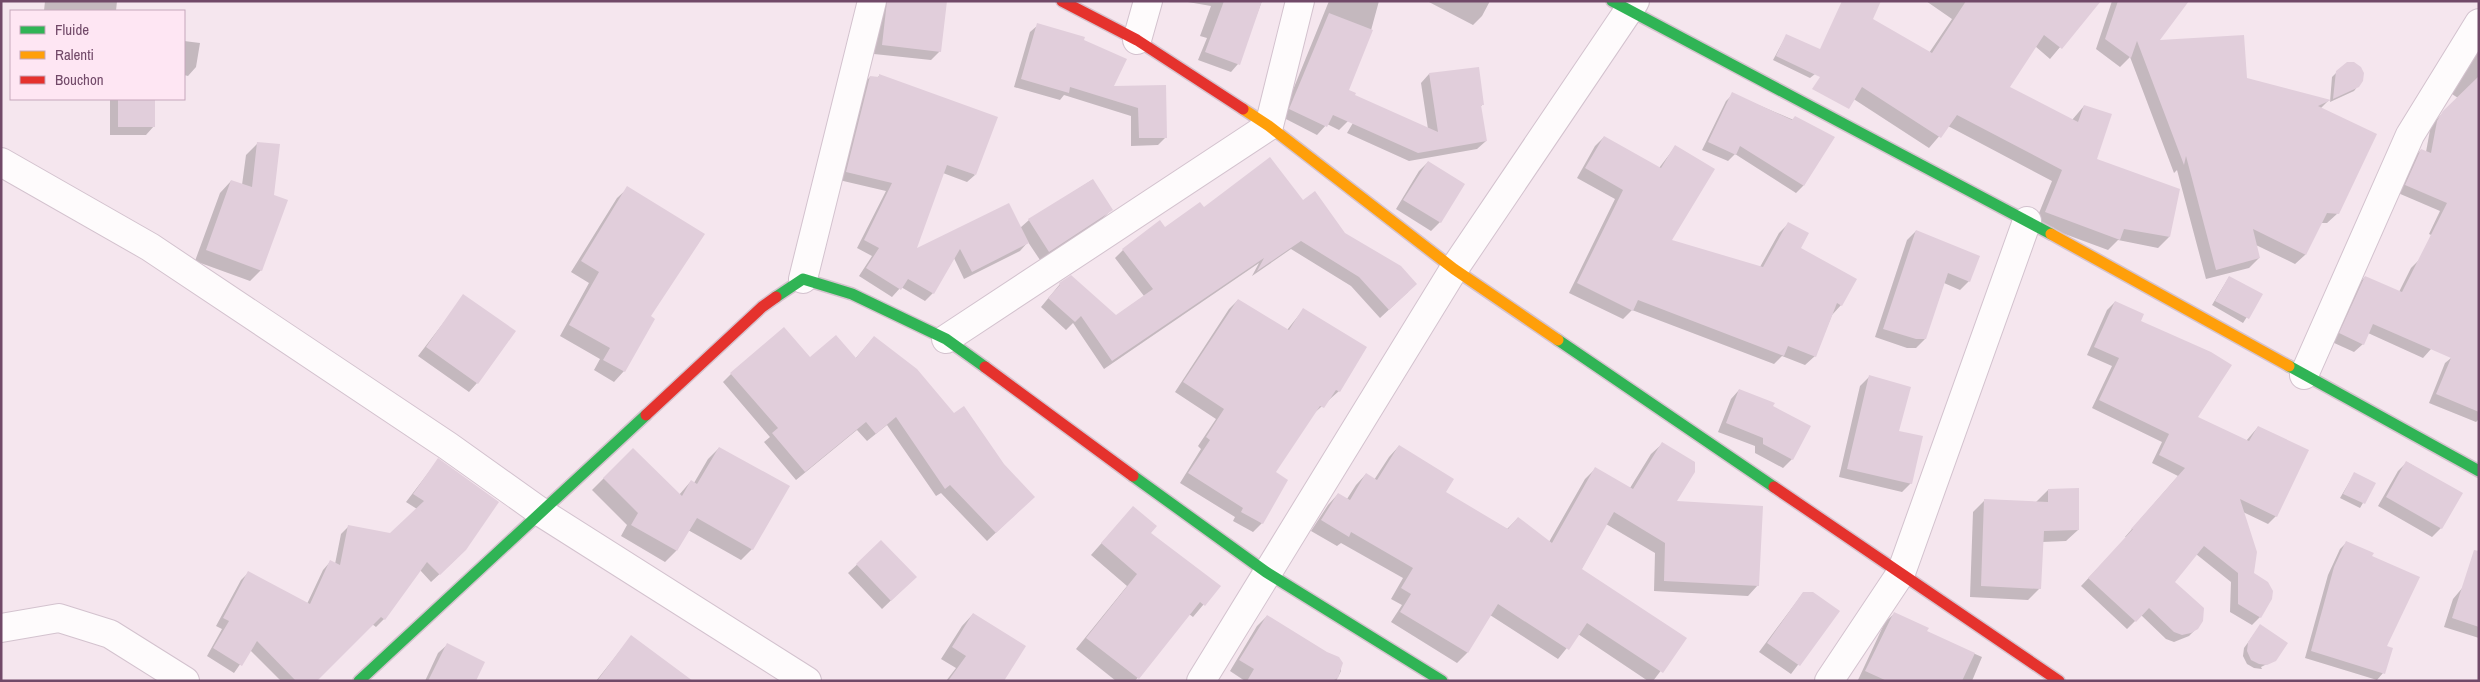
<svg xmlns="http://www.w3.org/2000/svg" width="2480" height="682" font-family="'Archivo Narrow',sans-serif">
<rect width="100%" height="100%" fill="#f5e6ee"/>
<!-- shadow -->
<path fill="#0003" d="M45,1H117L116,11H44Z
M884,1H931L940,51L931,60L874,54L879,5Z
M1182,1H1262L1238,64L1231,72L1198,60L1207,38L1200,36L1211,6Z
M1329,1H1379L1370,34L1348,90V121L1339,130L1327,124L1317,135L1282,117Z
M1427,1H1490L1482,16L1473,25Z
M1926,1H2099L2050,59L2035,46L2008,87L2072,120L2084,106L2096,160L2178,190L2169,237L2158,248L2118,240L2108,250L2035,223L2052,181L1948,126L1929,148L1849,96L1885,44L1929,53L1952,19Z
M2112,1H2188L2157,42L2246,79L2328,101L2320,109L2338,213L2327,223H2320L2305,255L2295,264L2256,245L2259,258L2249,268L2206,279L2177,170L2174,173L2130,57L2120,67L2096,49Z
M1038,25L1083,41L1112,87H1164L1166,137L1158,145L1131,146V116L1064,95L1060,100L1014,87L1030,32Z
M1786,36L1815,74L1810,78L1773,60Z
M184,41L200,43L196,67L188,76L184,75Z
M2479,50V102L2459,248L2429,234L2440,211L2398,193L2413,158L2421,150L2426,152L2430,130L2436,120L2458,98L2452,94Z
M2337,72L2358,86L2354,91L2330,102L2332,77Z
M1429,74L1483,104L1480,107L1486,141L1477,149L1409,161L1347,133L1360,111L1428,129L1421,83Z
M879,76L975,175L967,182L943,173L915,251L1020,228L1029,220L1092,180L1111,210L1102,219L1040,260L1028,242L1020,251L964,279L954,258L933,293L925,301L901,287L892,297L859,276L872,256L857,248L886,191L839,180L862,85L870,77L877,78Z
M1733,94L1833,137L1803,186L1796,193L1735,154L1728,161L1702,150L1726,101Z
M110,99H154V126L146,135H110Z
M1604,137L1659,168L1675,147L1670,241L1760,267L1779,233L1788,224L1799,249L1841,305L1832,315L1815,356L1805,365L1782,356L1774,364L1632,310L1623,319L1569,293L1615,199L1577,178L1595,146Z
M258,143L261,270L250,281L195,261L220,193L231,181L242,185L246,155Z
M1428,162L1440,222L1431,231L1396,209L1419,171Z
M628,188L649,317L624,371L614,382L594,370L600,359L560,336L589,283L571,272L617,198Z
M1303,202L1344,234L1408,292L1380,318L1351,286L1291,249L1252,276L1259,263L1104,369L1073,323L1066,330L1041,307L1060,284L1116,316L1144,296L1115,258L1123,250L1203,208Z
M1916,231L1969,281L1960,290L1944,283L1925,339L1916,348H1907L1875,337L1907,240Z
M2419,260L2431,349L2423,358L2368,333L2363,344L2354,352L2332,342L2356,286L2365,277L2399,292L2411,268Z
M2229,277L2261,295L2243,323L2212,305Z
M464,296L477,383L469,392L418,356Z
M1238,300L1287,330L1303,310L1339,391L1312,415L1274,473L1262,523L1253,532L1233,521L1235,517L1180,483L1201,449L1198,446L1216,419L1175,392L1229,309Z
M2115,302L2139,322L2196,418L2246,441L2258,427L2276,516L2268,524L2243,512L2260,617L2252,625L2230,612L2231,582L2196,554L2173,582L2197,628L2189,636L2174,642L2166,639L2141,615L2127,629L2081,586L2127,537H2125L2178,476L2152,463L2162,442L2092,408L2112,366L2087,355L2107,310Z
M2479,335V419L2476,422L2429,403L2445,363Z
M874,337L1025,505L987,541L941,493L936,496L887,425L867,441L857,430L796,480L764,442L770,437L723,382L731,374L809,359H855Z
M1869,377L1898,432L1911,483L1902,492L1839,477L1860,386Z
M1739,390L1772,406L1792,459L1783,468L1755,453V446L1718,432L1731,399Z
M1662,444L1674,502L1758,585L1748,596L1654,591L1655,553L1606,524L1581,570L1685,639L1653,681H1648L1578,634L1558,659L1490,615L1467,653L1457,663L1391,622L1402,605L1391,599L1403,578L1341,543L1337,546L1311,531L1328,505L1338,494L1347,499L1356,485L1366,474L1374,480L1389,457L1399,446L1444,493L1507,529L1518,518L1549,542L1585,479L1595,469L1630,488L1651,454Z
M719,448L752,549L741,560L688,530L676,551L665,562L621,536L627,525L592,490L633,449L679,495L691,481L694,483L708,459Z
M438,460L457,558L431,582L420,570L384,619L376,627L372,624L315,681H281L250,650L234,673L207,656L222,629L216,626L241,580L248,573L307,604L323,570L330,562L335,564L341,534L349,526L390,535L417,509L406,502Z
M2407,462L2461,494L2441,528L2432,537L2378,506L2398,471Z
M2354,474L2374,484L2360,508L2340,498Z
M2048,490L2078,530L2066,541L2042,542L2040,588L2028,600L1970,597L1973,512L1984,501L2036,502Z
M1123,519L1149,533L1219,586L1193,617L1189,614L1135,681H1116L1076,649L1127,586L1091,555Z
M881,542L906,586L882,609L848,573Z
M2347,542L2386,647L2383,673L2377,680L2305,658L2328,575L2340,549Z
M2479,568V638L2444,627L2453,599Z
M1803,593L1838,612L1791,674L1759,652Z
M973,614L1003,681H946L956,668L941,659L962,626Z
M1894,614L1925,632L1982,657L1972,681L1858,680L1885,622Z
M1267,616L1327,653L1338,658L1341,664V671L1336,681H1245L1230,671L1257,626Z
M2260,626L2275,660L2261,667L2262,669L2254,668L2247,664L2243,656L2244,648Z
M631,637L687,681H596Z
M447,645L474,681H425L438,653Z"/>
<!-- building -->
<path fill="#e1cedb" d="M887,1H947L941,52L882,45Z
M1224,1H1262L1240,65L1205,52Z
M1842,1H1881L1873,19L1932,53L1966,1H2101L2062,49L2044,35L2010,87L2078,122L2084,105L2112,114L2097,159L2180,189L2170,237L2124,229L2120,240L2045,212L2062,170L1957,115L1941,138L1862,87L1849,109L1812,89L1820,77L1776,56L1786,34L1820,49Z
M2118,1H2189L2160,40L2244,35L2247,78L2331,100L2318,106L2377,134L2339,214L2327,213L2306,255L2253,229L2260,258L2216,270L2186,156L2184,165L2137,41L2131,58L2105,39Z
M1329,13L1373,30L1349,90L1356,93L1355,95L1438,132L1429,73L1479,67L1484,105H1481L1487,141L1418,153L1333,115L1327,127L1289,109Z
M1037,23L1085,37L1084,40L1127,59L1114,86L1166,85L1167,138H1139L1138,108L1070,87L1069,93L1021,79Z
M2347,62H2354L2361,67L2364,73L2363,81L2359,87L2333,99L2336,71Z
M879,74L998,117L976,175L947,165L917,248L1009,203L1029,243L972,272L960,249L934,294L908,279L901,290L866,268L879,248L864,240L892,183L846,172L870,76L879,77Z
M2479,76V412L2436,394L2451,358L2373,324L2364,345L2339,333L2365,276L2402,292L2447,203L2405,185L2421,149L2431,153L2437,121L2443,111Z
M1732,92L1792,120L1795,116L1835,137L1804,186L1740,146L1736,155L1708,142Z
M118,99H155V127H118Z
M1604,136L1661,168L1675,145L1715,169L1672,240L1763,267L1788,222L1809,233L1801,248L1857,279L1842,306L1837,303L1816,357L1788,346L1784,356L1638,300L1633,311L1577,283L1623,190L1585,168Z
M257,142L280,144L274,195L288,200L262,271L206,250L231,180L252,187Z
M1270,157L1303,200L1315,191L1345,233L1401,266L1417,284L1389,310L1359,277L1301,241L1257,271L1264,258L1112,361L1081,316L1075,322L1048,298L1060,285L1059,283L1071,275L1116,315L1153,289L1122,249L1160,220L1165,227L1200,202L1204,207Z
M1428,161L1465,184L1441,223L1403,200Z
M1093,179L1113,210L1049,252L1028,219Z
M627,186L705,234L651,316L655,319L625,372L603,360L610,348L569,325L599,272L581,261Z
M1916,230L1980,256L1970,282L1948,273L1926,339H1916L1883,329Z
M2229,276L2263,294L2249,319L2215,301Z
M463,294L516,331L478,384L426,347Z
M1238,299L1289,330L1303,308L1367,347L1340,392L1336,390L1324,408L1320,406L1276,472L1288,480L1263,524L1241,512L1243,508L1188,473L1210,440L1206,437L1224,409L1183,382Z
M2115,301L2144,314L2141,321L2211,352L2232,365L2198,417L2249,441L2258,426L2309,450L2277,517L2240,499L2257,552L2254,573L2268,582L2273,591L2272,599L2261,618L2238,604V573L2204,546L2175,582L2204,608L2203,621L2198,629L2191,633L2182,635L2174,632L2149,608L2136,622L2088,578L2133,529H2131L2185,468L2159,455L2169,434L2099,400L2119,358L2094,347Z
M784,327L810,357L836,335L856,358L874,336L917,369L954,413L964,406L1004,464L1035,497L996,533L950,485L945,489L896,417L876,434L866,422L805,472L772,433L778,428L730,373Z
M1869,375L1911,387L1899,431L1923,436L1912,484L1847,469Z
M1739,389L1775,403L1773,406L1811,426L1793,460L1763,444V438L1726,423Z
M1662,442L1695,462V472L1677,501L1763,506L1759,586L1664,581L1665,543L1614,512L1582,569L1687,638L1663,673L1587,623L1569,650L1498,604L1468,653L1400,612L1411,594L1401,588L1413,568L1351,532L1349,537L1321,520L1338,493L1350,500L1366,473L1377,480L1399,445L1454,479L1446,492L1508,529L1518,517L1552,543L1595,467L1633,489Z
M719,447L790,486L753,550L697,518L677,551L631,525L638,513L603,478L633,448L682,496L691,480L697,484Z
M438,458L499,502L466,550L440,575L427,562L385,620L381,617L317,681H296L257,641L242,666L213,648L229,621L223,618L248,571L310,604L330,560L340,565L348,525L390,533L424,501L413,494Z
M2406,461L2463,493L2442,529L2386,497Z
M2354,472L2376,483L2365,504L2343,494Z
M2079,488V530L2044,531L2041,589L1981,586L1984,499L2048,502V489Z
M1133,506L1157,526L1151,533L1221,586L1205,606L1200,602L1139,679L1086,638L1137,574L1101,543Z
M881,540L917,577L891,601L856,564Z
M2346,541L2374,553L2372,556L2420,577L2387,646L2393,648L2385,674L2311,651L2334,567Z
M2474,550L2479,551V627L2452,618Z
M1803,592H1813L1840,611L1800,666L1767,643Z
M1894,612L1929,628L1927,631L1975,653L1962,681H1887L1865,671Z
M973,613L1026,646L1004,681H948L966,656L952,647Z
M1267,615L1327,652L1339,657L1343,663L1338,678L1332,681H1247L1254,669L1239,660Z
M2260,624L2288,643L2276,661L2267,665L2259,664L2251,660L2247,651L2248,642Z
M631,635L693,681H597Z
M447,643L485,662L476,681H428Z"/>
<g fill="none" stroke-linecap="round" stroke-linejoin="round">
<defs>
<path id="street" d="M1137,40L1148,1
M1,162L150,247L448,446L542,513L807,681
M803,279L872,1
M946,339L1269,126L1300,1
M2304,375L2410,135L2479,23
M1,628L59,618L110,634L185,681
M1201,681L1454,269L1635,1
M1829,681L1901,573L2027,221"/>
<path id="fast" d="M1612,1L2051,234
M776,297L803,279L852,294L946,339L985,367
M1558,340L1774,487
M2289,366L2479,471
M1133,476L1266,572L1442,681
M359,681L646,415"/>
<path id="slow" d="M1243,109L1269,126L1454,269L1558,340
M2051,234L2289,366"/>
<path id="jam" d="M1062,1L1137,40L1243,109
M985,367L1133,476
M646,415L762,307L776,297
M1774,487L2059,681"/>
</defs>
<!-- street casing -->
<use href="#street" stroke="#d3c2ce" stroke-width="30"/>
<!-- fast casing -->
<use href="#fast" stroke="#d5c3ce" stroke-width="14"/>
<!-- slow casing -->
<use href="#slow" stroke="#d5c3ce" stroke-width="14"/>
<!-- jam casing -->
<use href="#jam" stroke="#d5c3ce" stroke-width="14"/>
<!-- street -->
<use href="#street" stroke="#fefbfc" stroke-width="28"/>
<!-- fast -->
<use href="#fast" stroke="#30b455" stroke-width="11"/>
<!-- slow -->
<use href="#slow" stroke="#ff9f0a" stroke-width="11"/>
<!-- jam -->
<use href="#jam" stroke="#e5322d" stroke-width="11"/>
</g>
<!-- border -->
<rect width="2480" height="682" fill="none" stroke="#714968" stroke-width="5"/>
<!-- legend -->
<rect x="10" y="10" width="175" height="90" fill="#fee6f3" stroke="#c6a7bb"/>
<rect x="20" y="26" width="25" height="8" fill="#30b455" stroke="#c6a7bb"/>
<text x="55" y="35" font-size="15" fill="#714968">Fluide</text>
<rect x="20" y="51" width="25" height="8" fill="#ff9f0a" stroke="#c6a7bb"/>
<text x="55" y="60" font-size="15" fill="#714968">Ralenti</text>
<rect x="20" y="76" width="25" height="8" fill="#e5322d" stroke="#c6a7bb"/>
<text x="55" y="85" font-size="15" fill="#714968">Bouchon</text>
</svg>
